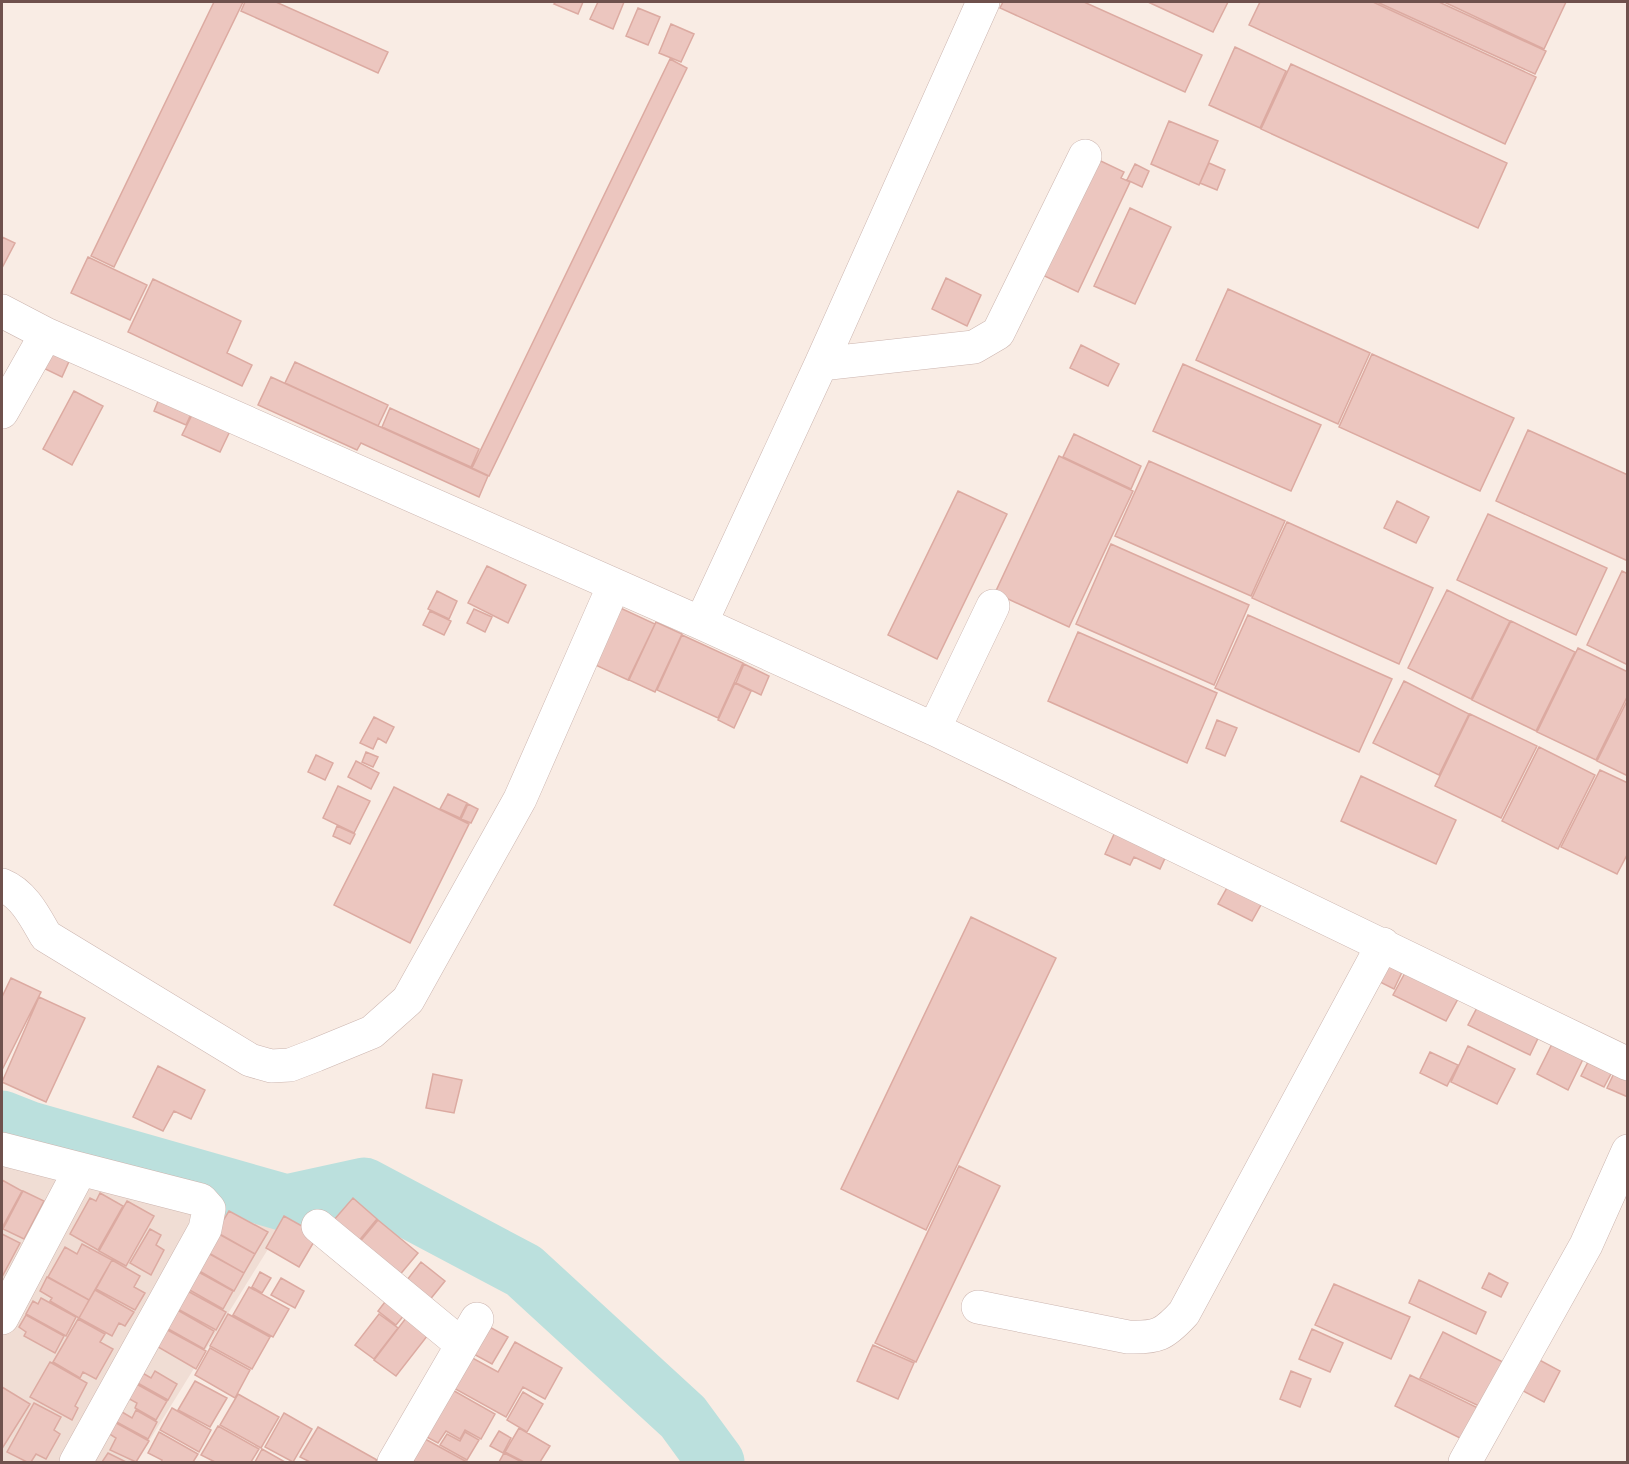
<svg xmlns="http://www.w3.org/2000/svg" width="1629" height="1464" font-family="'Nunito Sans',sans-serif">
<rect width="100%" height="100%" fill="#f9ece4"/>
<!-- residential -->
<path fill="#f0ddd4" d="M2,1137L286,1220L136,1462H2Z"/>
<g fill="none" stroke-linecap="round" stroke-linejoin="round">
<!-- river -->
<path stroke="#bbe0dd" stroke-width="57" d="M2,1119L30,1130L286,1203L364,1186L524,1271L683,1417L716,1462"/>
</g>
<!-- building -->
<path fill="#ecc6bf" stroke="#dcaaa1" stroke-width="1.5" d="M214,2H243L114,267L91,256Z
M245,2H276L388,52L378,73L241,11Z
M556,2H583L578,14L554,4Z
M598,2H624L613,29L590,19Z
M1003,2H1084L1202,55L1185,92L1000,8Z
M1148,2H1228L1213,32Z
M1260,2H1373L1536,77L1505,144L1249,25Z
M1377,2H1439L1546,51L1535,74Z
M1444,2H1566L1544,49Z
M638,8L660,17L648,45L626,36Z
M671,24L694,34L681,62L659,53Z
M1235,47L1286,71L1260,128L1209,105Z
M670,59L687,68L489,476L472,468Z
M1291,64L1507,163L1478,228L1261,129Z
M1169,121L1218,141L1199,185L1151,164Z
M1086,154L1124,172L1121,178L1130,182L1078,292L1032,270Z
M1209,163L1225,170L1217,190L1200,183Z
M1135,164L1149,171L1142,187L1127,180Z
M1130,208L1171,227L1135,304L1094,286Z
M2,237L15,243L2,268Z
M88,257L147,285L130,320L71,293Z
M946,278L981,295L967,326L932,309Z
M153,279L241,321L227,353L252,365L242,386L128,332Z
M1228,289L1370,353L1338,424L1196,360Z
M46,345L71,357L62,377L37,365Z
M1081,345L1119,364L1108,386L1070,368Z
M1372,354L1514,418L1480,491L1339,427Z
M295,362L388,405L378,426L285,383Z
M1183,364L1321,425L1291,491L1153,431Z
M271,377L488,476L479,497L361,443L357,450L258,405Z
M163,389L196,403L186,425L154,411Z
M74,391L103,406L72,465L43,449Z
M390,408L479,449L471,467L382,427Z
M193,413L231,429L220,452L182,435Z
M1528,430L1628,475V561L1496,501Z
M1074,434L1141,466L1131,489L1063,457Z
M1059,456L1133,491L1069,627L995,593Z
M1149,461L1285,521L1251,596L1115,536Z
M958,491L1007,514L937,659L888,635Z
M1397,501L1429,517L1416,543L1384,528Z
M1488,514L1607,568L1576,635L1457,580Z
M1287,522L1433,588L1399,664L1252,598Z
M1111,544L1249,605L1214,685L1076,624Z
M487,566L526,585L508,623L468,603Z
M1622,571L1628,574V665L1587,645Z
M1447,590L1510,621L1471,699L1408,668Z
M437,591L457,601L449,619L428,609Z
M616,606L655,624L628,680L589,662Z
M474,609L492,617L485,632L467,623Z
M430,611L451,621L444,635L423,625Z
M1248,615L1392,679L1359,752L1215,688Z
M1511,621L1575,652L1536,731L1472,700Z
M656,622L682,634L655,692L629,680Z
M1078,632L1217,693L1187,763L1048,701Z
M682,635L743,663L718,718L657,690Z
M1578,648L1628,672V695L1596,760L1537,732Z
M744,664L769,676L761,695L736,683Z
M1404,681L1469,714L1439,775L1373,743Z
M735,683L751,691L734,728L718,720Z
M1628,699V776L1597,761Z
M1470,714L1537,746L1501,818L1435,786Z
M374,717L394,727L386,743L378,738L373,749L360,743Z
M1217,720L1237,728L1225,756L1206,748Z
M1539,747L1595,775L1558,849L1502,821Z
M366,752L378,757L373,767L362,762Z
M316,755L333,763L325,780L308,772Z
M356,761L379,773L371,789L348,777Z
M1600,770L1628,783V853L1617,874L1561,847Z
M1361,776L1456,820L1436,864L1341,821Z
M338,786L370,801L354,833L323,818Z
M394,787L469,824L410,943L334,905Z
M448,794L467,803L460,818L440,809Z
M468,804L478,809L471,823L461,819Z
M337,826L355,834L350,844L333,836Z
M1115,832L1166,856L1160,869L1134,857L1130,865L1105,854Z
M1228,886L1262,903L1252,921L1218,904Z
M971,917L1056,958L926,1230L841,1189Z
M1384,960L1403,970L1394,989L1374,979Z
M1406,971L1459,997L1446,1021L1393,995Z
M11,978L41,992L2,1070V997Z
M39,997L85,1018L46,1102L2,1082Z
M1480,1002L1541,1032L1530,1055L1468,1025Z
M1554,1040L1585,1055L1568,1090L1537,1074Z
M1468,1046L1515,1069L1497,1104L1451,1082Z
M1430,1052L1458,1065L1447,1086L1420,1073Z
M1590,1058L1613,1070L1604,1087L1581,1076Z
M158,1066L205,1090L191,1119L174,1111L163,1131L133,1117Z
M1616,1069L1628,1074V1097L1607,1088Z
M433,1074L462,1080L454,1113L426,1108Z
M959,1166L1000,1186L916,1362L875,1343Z
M2,1180L22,1191L2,1228Z
M23,1191L44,1201L24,1239L3,1229Z
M100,1193L123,1206L98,1250L70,1234L90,1198L96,1201Z
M353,1198L377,1219L352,1249L333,1221Z
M127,1201L154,1216L126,1266L99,1251Z
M229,1211L268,1232L255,1254L216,1232Z
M284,1216L318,1235L299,1267L266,1248Z
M378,1220L418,1253L393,1283L353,1250Z
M150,1229L161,1235L156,1245L164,1250L151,1275L130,1263Z
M217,1233L255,1254L244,1273L207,1252Z
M2,1234L20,1243L2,1277Z
M82,1244L112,1260L89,1300L48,1277L65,1247L77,1254Z
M206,1252L244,1273L234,1291L196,1269Z
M112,1260L140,1276L134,1287L145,1293L135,1310L96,1289Z
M421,1262L445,1281L424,1307L400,1289Z
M195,1270L233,1291L223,1309L186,1288Z
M260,1272L271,1278L262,1293L252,1287Z
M1489,1273L1508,1283L1501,1297L1482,1288Z
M47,1277L89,1300L79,1318L50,1301L52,1298L40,1291Z
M281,1278L304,1291L295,1308L271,1295Z
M1419,1280L1486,1312L1476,1334L1409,1303Z
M1334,1284L1410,1317L1391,1359L1315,1325Z
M249,1287L289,1309L273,1337L233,1315Z
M184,1289L226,1312L216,1330L174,1307Z
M95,1290L134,1312L125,1326L119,1323L112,1336L79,1318Z
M391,1294L410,1308L396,1325L378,1311Z
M41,1298L76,1317L66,1336L26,1314L33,1301L38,1304Z
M174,1308L214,1331L204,1349L163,1326Z
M228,1314L270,1337L252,1369L210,1346Z
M379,1314L398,1328L374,1359L355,1345Z
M26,1315L64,1336L55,1353L24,1336L26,1332L19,1327Z
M406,1318L428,1335L396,1376L374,1360Z
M78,1319L105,1334L100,1342L113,1349L96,1379L83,1372L80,1378L53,1362Z
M484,1324L508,1337L492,1364L468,1351Z
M162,1327L206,1351L196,1369L153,1344Z
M1312,1329L1343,1343L1330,1372L1299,1359Z
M1443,1332L1503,1362L1481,1407L1420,1378Z
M515,1342L562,1368L545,1399L523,1387L506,1417L450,1386L467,1355L498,1372Z
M873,1345L914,1363L898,1399L857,1381Z
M210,1348L250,1370L235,1398L195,1375Z
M1532,1356L1560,1371L1544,1402L1516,1387Z
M50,1362L87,1383L75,1406L78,1408L72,1420L30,1397Z
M139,1371L151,1378L155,1371L177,1384L168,1400L134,1381Z
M1291,1371L1311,1379L1300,1407L1280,1399Z
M1410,1375L1478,1408L1462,1439L1395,1406Z
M195,1381L227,1398L210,1427L178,1410Z
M133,1382L167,1401L156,1420L135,1408L137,1403L124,1396Z
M2,1387L30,1404L3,1447L2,1446Z
M449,1388L495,1414L481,1439L465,1430L460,1439L446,1431L438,1443L423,1435Z
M523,1392L543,1404L527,1432L507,1420Z
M238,1394L279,1417L261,1448L220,1425Z
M34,1403L61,1417L54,1430L60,1434L46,1459L36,1454L31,1462H27L7,1452Z
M172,1408L211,1430L199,1452L160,1430Z
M117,1409L132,1418L136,1410L157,1422L148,1439L111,1419Z
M284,1413L312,1429L293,1462L265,1447Z
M109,1419L149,1441L136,1462L110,1450L116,1438L103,1430Z
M218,1426L259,1449L251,1462H215L201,1455Z
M318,1427L377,1460L375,1462H310L300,1457Z
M519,1428L550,1446L540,1462H524L505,1452Z
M499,1431L511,1438L503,1453L490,1446Z
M159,1432L198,1454L193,1462H161L162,1460L148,1453Z
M465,1432L479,1440L467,1460L440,1445L447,1434L460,1441Z
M416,1434L467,1462H415L404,1456Z
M262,1449L285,1462H255Z
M108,1453L126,1462H102Z
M504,1453L522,1462H499Z"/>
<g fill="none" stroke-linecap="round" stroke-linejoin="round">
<defs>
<path id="minor" d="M2,311L46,334L701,623L934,729L1628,1064
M821,364L974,347L998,333L1085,156
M2,412L46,334
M701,623L821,364L983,2
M934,729L993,606
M2,885C24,894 35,917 46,936L250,1060L271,1066L290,1065L316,1055L372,1032L408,1000L520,799L614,585
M2,1149L201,1200L209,1209L205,1229L76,1462
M318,1226L461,1344
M978,1307L1128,1337C1157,1338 1164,1335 1184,1313L1383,944
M2,1318L80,1170
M394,1462L477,1319
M1465,1462L1586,1245L1628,1151"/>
</defs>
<!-- minor casing -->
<use href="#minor" stroke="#ccb5af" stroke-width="34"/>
<!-- minor -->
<use href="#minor" stroke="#fff" stroke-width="33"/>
</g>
<!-- border -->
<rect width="1629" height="1464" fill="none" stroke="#6f514d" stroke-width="6"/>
</svg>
